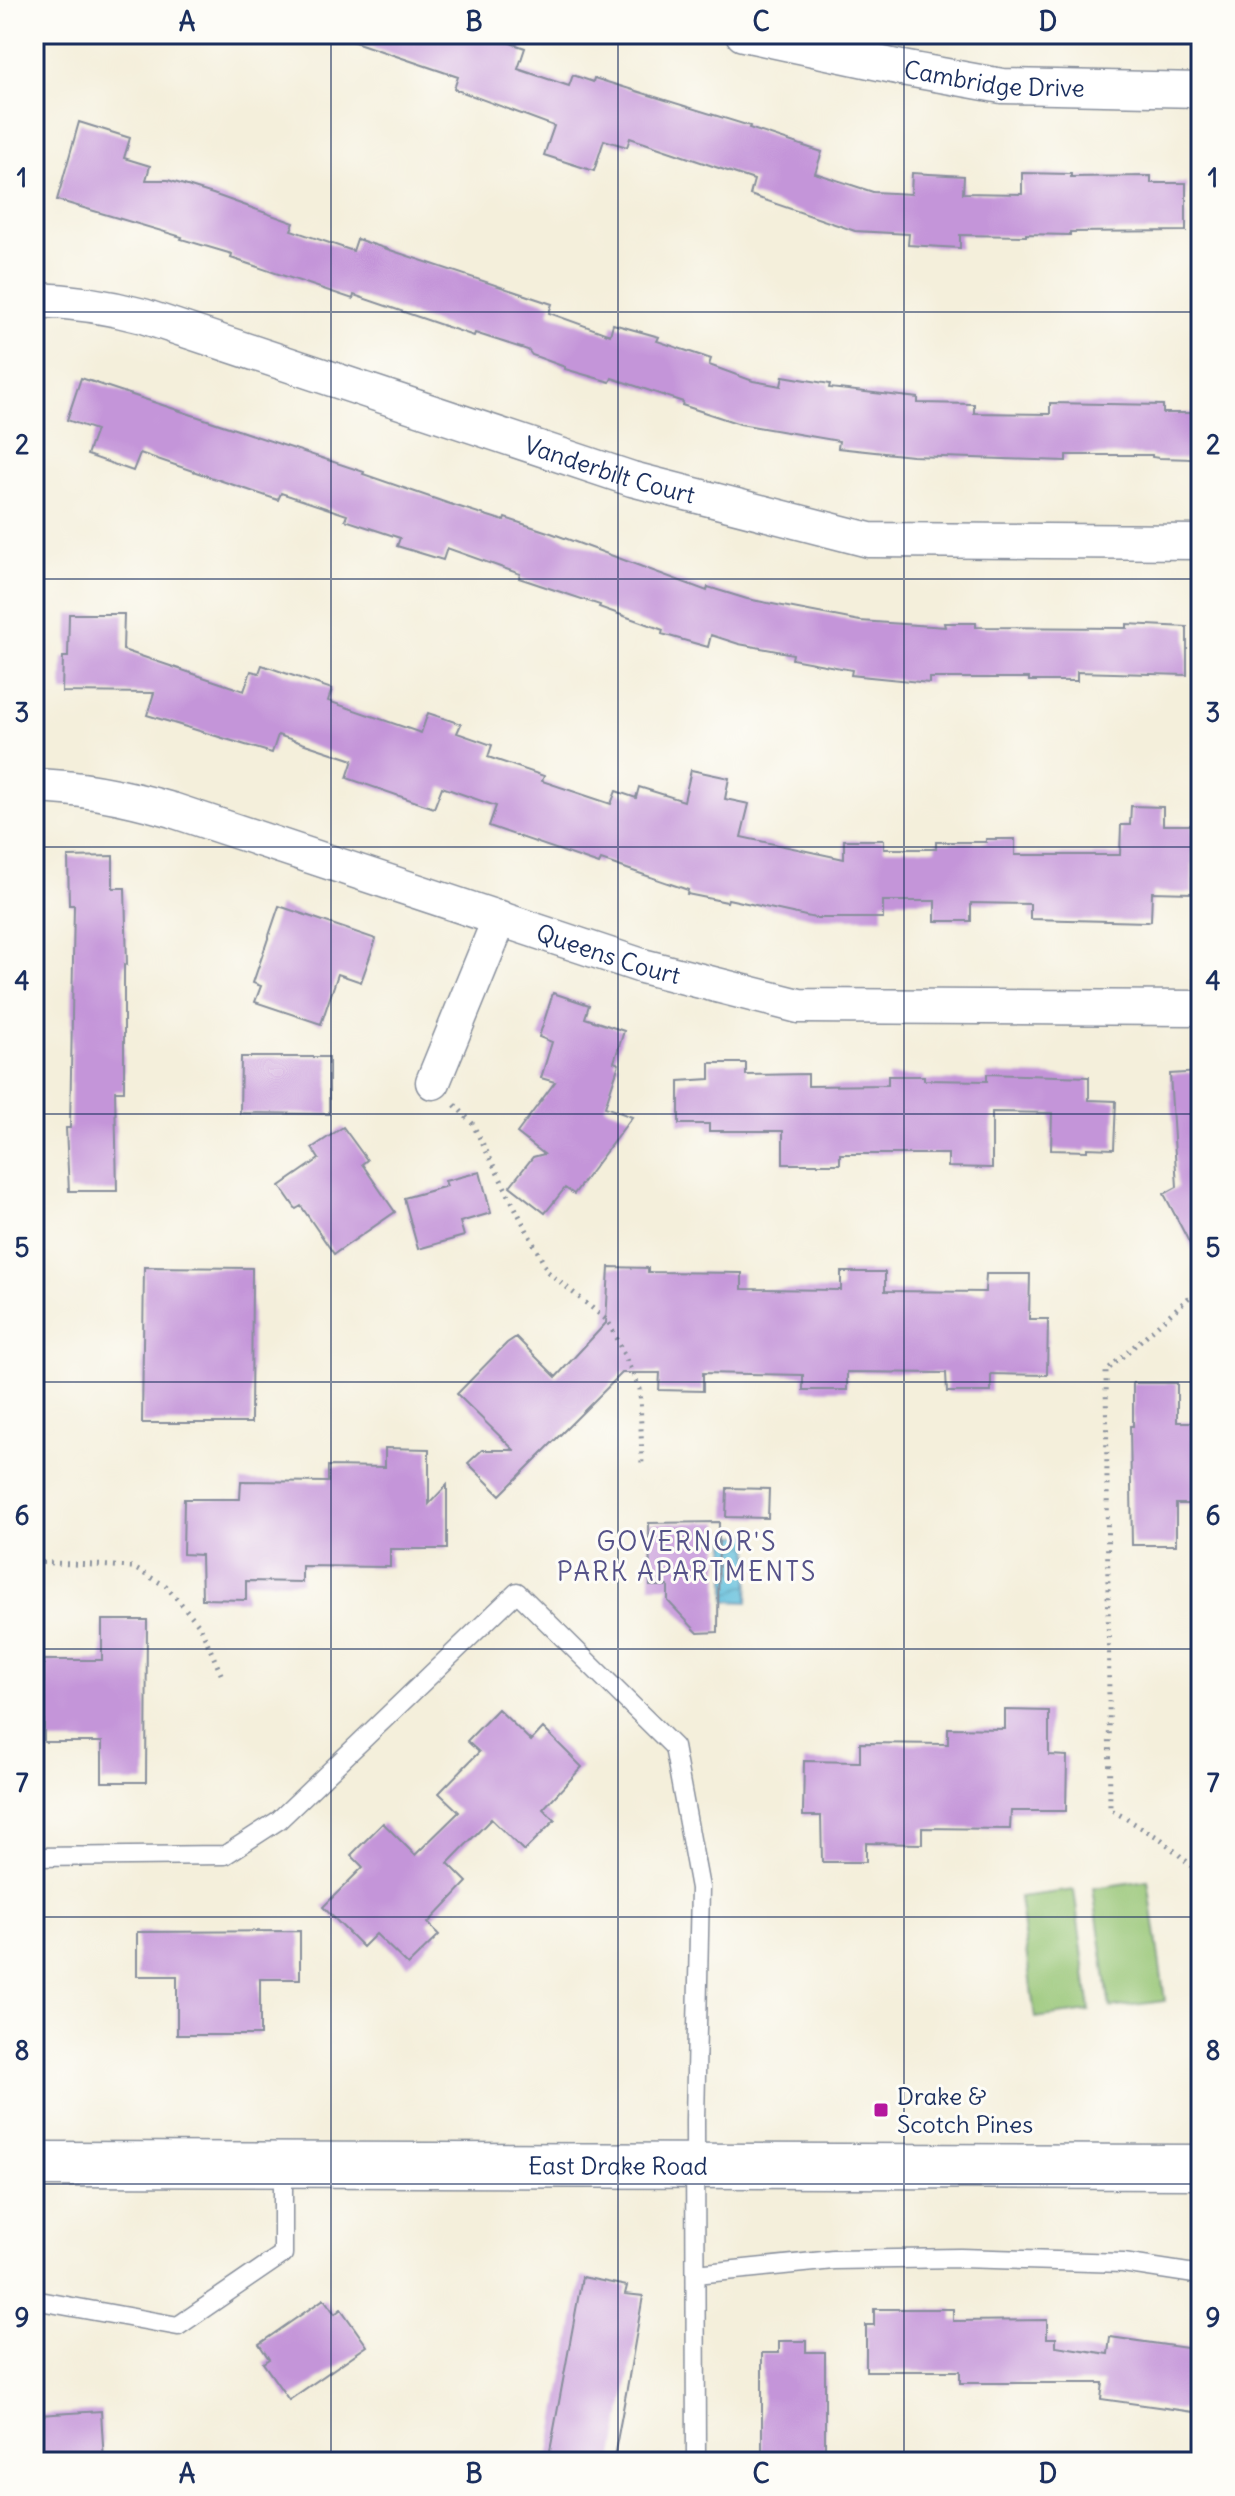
<svg xmlns="http://www.w3.org/2000/svg" width="1235" height="2496" font-family="Delius,sans-serif">
<defs>
<pattern id="water-waves" width="16" height="10" patternUnits="userSpaceOnUse" patternTransform="scale(2)"><rect width="16" height="10" fill="#5dbddb"/><path d="M0 5q4-4 8 0t8 0" fill="none" stroke="#4c9ab5"/></pattern>
</defs>
<rect width="100%" height="100%" fill="#fdfcf7"/>
<filter id="ink" filterUnits="userSpaceOnUse"><feTurbulence type="fractalNoise" baseFrequency=".0125" numOctaves="2"/><feDisplacementMap in="SourceGraphic" scale="16" xChannelSelector="R" yChannelSelector="G"/><feConvolveMatrix kernelMatrix="1 2 1 2 8 2 1 2 1" color-interpolation-filters="sRGB"/></filter>
<filter id="wash" filterUnits="userSpaceOnUse"><feTurbulence type="fractalNoise" baseFrequency=".006" numOctaves="4" result="noise"/><feDisplacementMap in="SourceGraphic" scale="32" xChannelSelector="R" yChannelSelector="G"/><feGaussianBlur stdDeviation="1.8" result="paint"/><feColorMatrix in="noise" values="0 0 0 0 0 0 0 0 0 0 0 0 0 0 0 0 0 1.4 0 .05"/><feComposite in="paint" operator="in"/></filter>
<g filter="url(#wash)">
<rect width="100%" height="100%" fill="#f4efdb"/>
<!-- green -->
<path fill="#96c574" stroke="#587a69" stroke-width="2" d="M1148,1880L1165,2001L1110,2008L1093,1888Z
M1074,1890L1090,2011L1035,2018L1019,1897Z"/>
<!-- water -->
<path fill="url(#water-waves)" stroke="#3c769c" stroke-width="2" d="M726,1535H750L748,1602L726,1601Z"/>
<g id="blocks">
<!-- building -->
<path fill="#c495d9" d="M347,34H484L525,48L518,69L569,86L573,75L593,82L594,78L750,126L749,128L822,152L815,173L873,192L911,194L912,173L964,176L963,193L1022,194V173L1071,174V177L1151,176V183H1186V231L1070,232V235L1026,234V236L960,235V248L908,245L909,234L855,231L750,195L754,180L630,138L627,147L604,140L594,171L544,155L554,126L454,89L458,77L346,39Z
M79,122L130,138L124,158L150,166L146,180H168L213,194L294,223L291,230L353,251L357,239L552,304L549,313L610,335L613,324L659,337L657,341L711,359L709,365L753,381L781,386L783,376L830,384L829,388L918,398V403L974,404V413L1050,414V403L1163,405V413H1193V459L1159,458L1152,457V455H1066V461L912,456L838,448L839,441L740,424L682,405L683,402L612,378L610,382L565,369V367L532,355L528,350L475,333L474,336L354,295L353,299L231,258L232,254L181,239L182,237L57,200Z
M81,378L364,472L363,474L447,503L504,521L505,518L551,533L707,591L708,587L747,599L860,621L945,627L944,623H976V627L1127,628V624L1187,627V675L1077,672V681H1029V678H929V683L851,675L852,670L792,659L793,654L739,644L711,635L708,647L662,634L663,630L599,607L600,605L519,578L520,574L447,548L443,560L397,546L400,538L345,520L347,515L281,493L278,500L140,453L133,471L87,455L96,430L67,420Z
M69,614H124L123,650L244,691L251,671L259,673L262,665L332,689L328,701L421,733L428,713L461,724L457,733L492,745L488,757L544,776L542,781L611,804L616,791L636,798L639,787L684,801L691,770L729,778L725,799L749,804L741,837L844,859V840H884V849H936V842H986V839H1015V855H1120L1121,825H1130L1131,806L1163,807V825H1193L1192,893L1152,892L1151,921L1148,922L1030,919V904L971,903V921H935V901H883V918H815L728,899L727,902L687,894L688,890L601,860L599,864L489,826L496,806L442,787L434,808L347,778L353,760L278,735L272,753L147,715L154,693L62,692L63,657H68Z
M113,856V888H125L127,965L124,964V1091H115L117,1191H69L66,1128H70L74,905H69L68,857Z
M279,906L376,939L361,982L338,974L321,1024L255,1002L261,986L253,983Z
M553,993L589,1005L585,1018L624,1031L614,1062L619,1064L605,1107L632,1117L574,1194L565,1188L545,1213L510,1186L533,1157L544,1154L517,1133L555,1082L541,1078L552,1042L539,1037Z
M241,1057H329V1114L240,1113Z
M710,1063H746V1075L808,1074V1086L888,1085V1076H924V1080L987,1081V1074L1089,1077V1100L1116,1101L1114,1149L1087,1148V1151L1051,1150L1052,1113L992,1112V1168L948,1167V1154H840V1164H783V1131H709V1124H679V1081L710,1079Z
M1201,1072V1265L1164,1194L1177,1187L1170,1074Z
M343,1127L367,1160L362,1164L395,1212L334,1254L301,1206L296,1209L280,1186L319,1159L312,1148Z
M480,1172L491,1213L460,1222L464,1236L418,1249L404,1198L447,1186L445,1181Z
M144,1267L252,1268L251,1423H142Z
M609,1267L648,1268V1272L742,1273V1289L841,1290V1272H885V1291L985,1292L986,1274H1030L1029,1319H1048L1047,1375L991,1374V1392H947L946,1373L847,1372V1390H803V1375L703,1373V1391L659,1390L660,1373H622L500,1495L468,1463L482,1450H514L457,1394L507,1343L516,1337L556,1377L606,1323Z
M1133,1383H1177V1422H1201V1504H1176V1545H1132L1130,1426H1133Z
M385,1448L429,1449V1504L447,1485V1549H390V1567L302,1566V1582L246,1581V1600L202,1599L201,1555L183,1554L184,1499H240L241,1481L328,1482V1466L385,1467Z
M727,1488L769,1489L768,1518L726,1517Z
M719,1522L718,1632L698,1633L668,1601V1586H650L649,1523Z
M102,1620H147L146,1782H102V1742H44V1660H102Z
M498,1709L531,1741L543,1728L582,1767L543,1809L555,1820L524,1851L491,1819L448,1863L467,1882L428,1923L439,1935L408,1965L376,1934L363,1947L323,1907L363,1867L351,1855L383,1823L415,1855L459,1812L439,1793L479,1752L467,1741Z
M1005,1710L1049,1711V1755L1067,1756L1066,1811H1011L1010,1829L922,1828V1844L866,1843V1862H822L821,1816H803L804,1761L860,1762V1743L948,1744V1728L1005,1729Z
M300,1931V1979H260V2035H177V1976H137V1932Z
M582,2277L627,2286L625,2294L643,2296L627,2388L613,2462H548Z
M324,2299L335,2314L341,2309L367,2346L289,2400L263,2363L269,2359L259,2344Z
M874,2309H953V2321L1047,2320V2338H1056V2346L1108,2354L1110,2337L1201,2350V2413L1101,2399L1103,2383H960V2371H866V2325H874Z
M779,2341H806V2352H825V2462H762V2353H779Z
M101,2411L104,2462H42L39,2415Z"/>
</g>
</g>
<g filter="url(#ink)">
<use href="#blocks" fill-opacity="0" stroke="#888f9c" stroke-width="2"/>
<g fill="none" stroke-linecap="round" stroke-linejoin="round">
<defs>
<path id="lane" d="M34,1857L225,1855L279,1820L517,1592L674,1747L700,1888L695,2120L696,2462
M696,2274L833,2260L960,2258L1123,2263L1201,2275
M34,2300L178,2326L283,2254V2165"/>
<g id="street">
<path id="s1" d="M743,34L902,68L1002,86L1201,90"/>
<path id="s2" d="M34,300C72,301 106,306 143,316L632,479L869,540L1201,542"/>
<path id="s3" d="M34,786C81,787 127,797 172,810L642,966L799,1006L1201,1008"/>
<path d="M433,1082L500,918"/>
</g>
<g id="secondary">
<path id="s4" d="M34,2164L1201,2167"/>
</g>
</defs>
<!-- lane casing -->
<use href="#lane" stroke="#888f9c" stroke-width="21"/>
<!-- street casing -->
<use href="#street" stroke="#888f9c" stroke-width="37"/>
<!-- secondary casing -->
<use href="#secondary" stroke="#888f9c" stroke-width="47"/>
<!-- path -->
<path stroke="#888f9c" stroke-width="5" stroke-dasharray="2 6" stroke-linecap="butt" d="M455,1105L472,1123L548,1272L608,1321L640,1389L642,1467
M1201,1287L1106,1371L1110,1809L1162,1840L1201,1874
M34,1562L132,1567L166,1586L200,1626L222,1676"/>
<!-- lane -->
<use href="#lane" stroke="#fff" stroke-width="18"/>
<!-- street -->
<use href="#street" stroke="#fff" stroke-width="34"/>
<!-- secondary -->
<use href="#secondary" stroke="#fff" stroke-width="44"/>
</g>
</g>
<!-- grid -->
<path fill="none" stroke="#1b2f5e" stroke-width="2" stroke-opacity="0.55" d="M331,34V2462M618,34V2462M904,34V2462M34,312H1201M34,579H1201M34,847H1201M34,1114H1201M34,1382H1201M34,1649H1201M34,1917H1201M34,2184H1201"/>
<!-- markers -->
<rect fill="#b5179e" stroke="#fdfcf7" stroke-width="3" x="873" y="2102" width="16" height="16" rx="4"/>
<g text-anchor="middle" dominant-baseline="central" stroke-width="6" stroke-linejoin="round" paint-order="stroke">
<!-- street labels -->
<g font-size="24" fill="#1b2f5e" stroke="#fdfcf7">
<text stroke="none"><textPath href="#s1" startOffset="256">Cambridge Drive</textPath></text>
<text stroke="none"><textPath href="#s2" startOffset="602">Vanderbilt Court</textPath></text>
<text stroke="none"><textPath href="#s3" startOffset="600">Queens Court</textPath></text>
<text stroke="none"><textPath href="#s4" startOffset="584">East Drake Road</textPath></text>
</g>
<!-- poi labels -->
<g font-size="24" fill="#1b2f5e" stroke="#fdfcf7" text-anchor="start">
<text x="897" y="2096">Drake &amp;<tspan x="897" dy="28">Scotch Pines</tspan></text>
</g>
<!-- neighbourhood labels -->
<g font-size="26" letter-spacing="2" fill="#565389" stroke="#fdfcf7">
<text x="687" y="1541">GOVERNOR'S<tspan x="687" dy="30">PARK APARTMENTS</tspan></text>
</g>
</g>
<!-- margin -->
<rect width="1235" height="2496" fill="none" stroke="#fdfcf7" stroke-width="88"/>
<rect x="44" y="44" width="1147" height="2408" fill="none" stroke="#1b2f5e" stroke-width="3"/>
<g font-size="26" text-anchor="middle" font-weight="bold" fill="#1b2f5e">
<text x="187" y="31">A</text>
<text x="474" y="31">B</text>
<text x="761" y="31">C</text>
<text x="1048" y="31">D</text>
<text x="22" y="187">1</text>
<text x="1213" y="187">1</text>
<text x="22" y="454">2</text>
<text x="1213" y="454">2</text>
<text x="22" y="722">3</text>
<text x="1213" y="722">3</text>
<text x="22" y="990">4</text>
<text x="1213" y="990">4</text>
<text x="22" y="1257">5</text>
<text x="1213" y="1257">5</text>
<text x="22" y="1525">6</text>
<text x="1213" y="1525">6</text>
<text x="22" y="1792">7</text>
<text x="1213" y="1792">7</text>
<text x="22" y="2060">8</text>
<text x="1213" y="2060">8</text>
<text x="22" y="2327">9</text>
<text x="1213" y="2327">9</text>
<text x="187" y="2483">A</text>
<text x="474" y="2483">B</text>
<text x="761" y="2483">C</text>
<text x="1048" y="2483">D</text>
</g>
</svg>
